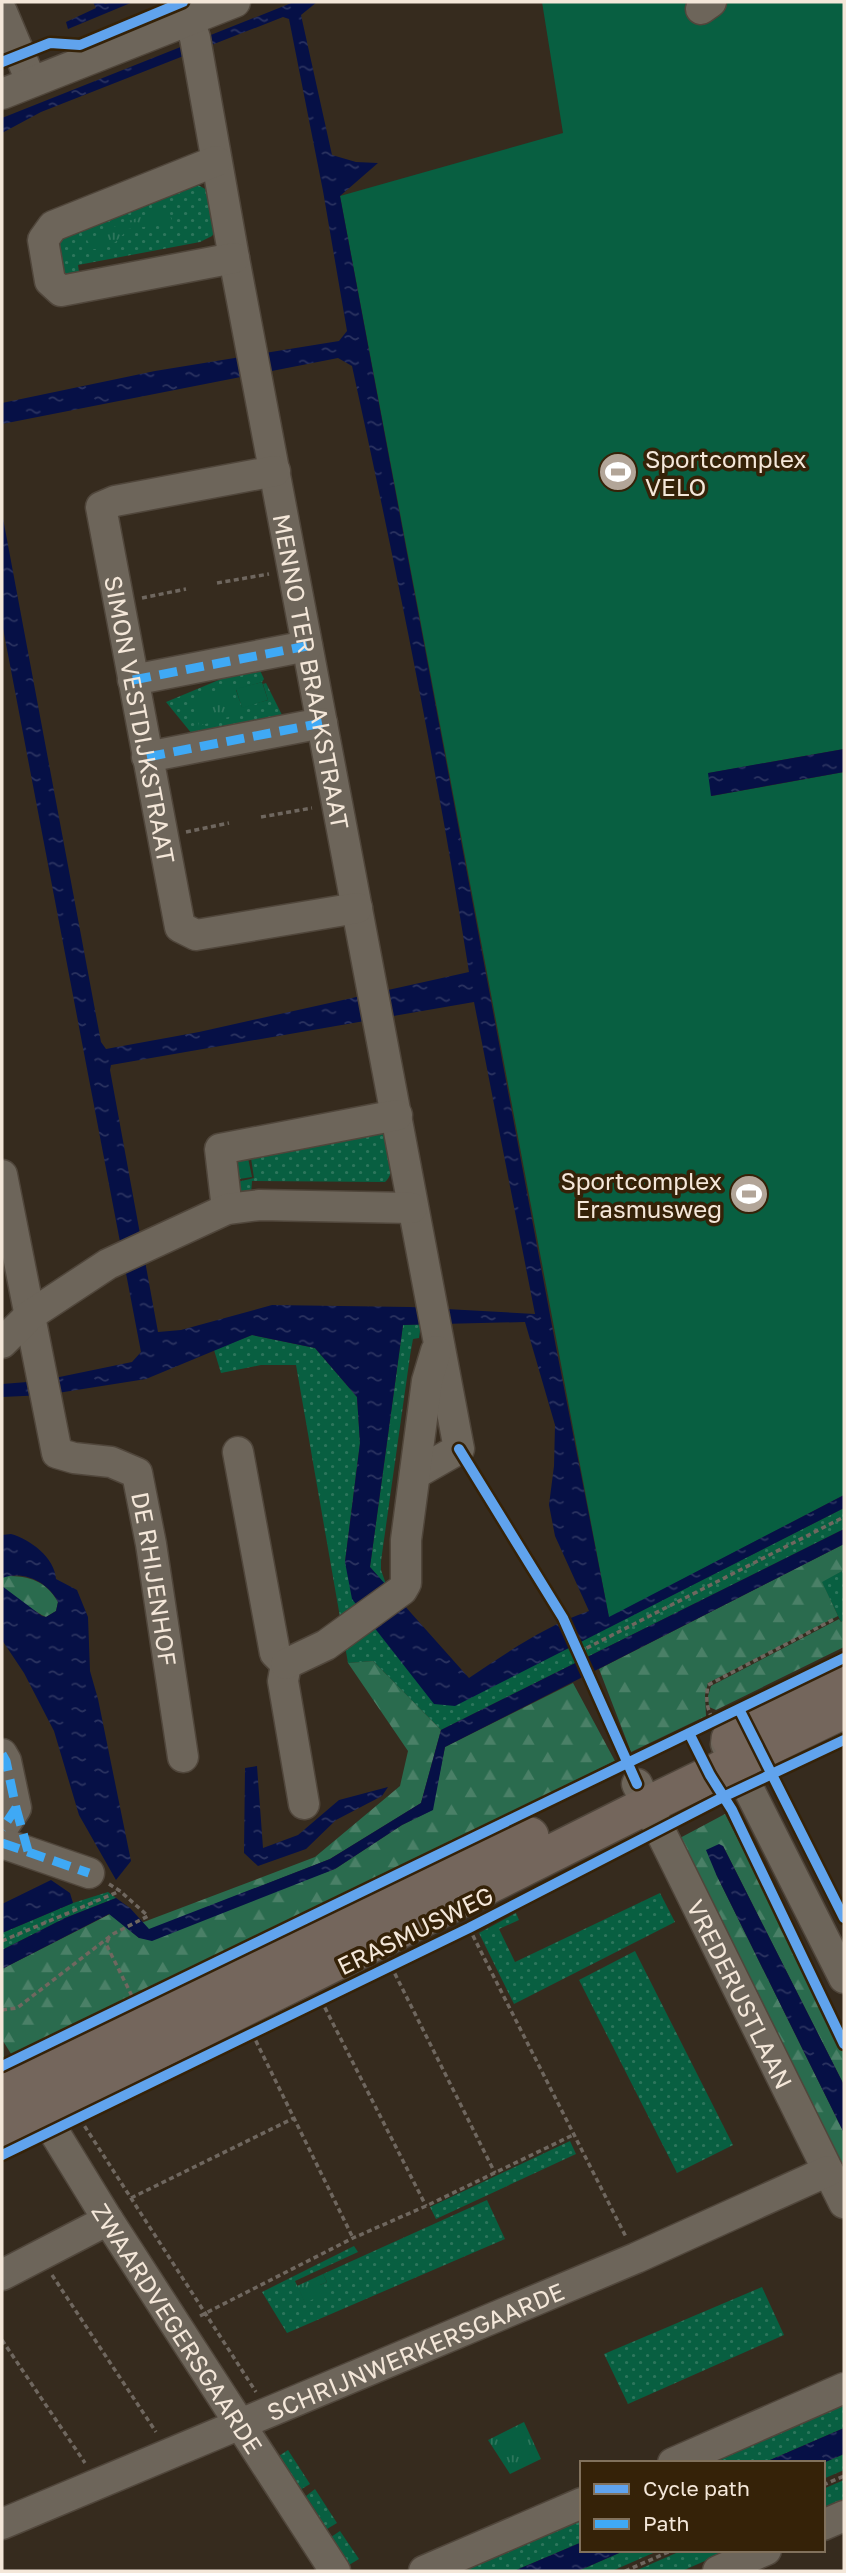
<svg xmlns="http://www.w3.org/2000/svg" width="846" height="2573" font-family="'Golos Text',sans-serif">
<defs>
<pattern id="grass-dots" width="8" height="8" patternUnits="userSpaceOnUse" patternTransform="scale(1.75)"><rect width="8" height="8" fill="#085f41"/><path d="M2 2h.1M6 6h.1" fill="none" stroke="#2d765c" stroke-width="1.8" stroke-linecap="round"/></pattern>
<pattern id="forest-firs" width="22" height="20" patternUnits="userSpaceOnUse" patternTransform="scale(1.75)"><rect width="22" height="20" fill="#2a6b4e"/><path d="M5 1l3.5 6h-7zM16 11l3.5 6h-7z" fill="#4a8067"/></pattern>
<pattern id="park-tufts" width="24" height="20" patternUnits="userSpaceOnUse" patternTransform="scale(1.75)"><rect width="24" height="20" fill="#085f41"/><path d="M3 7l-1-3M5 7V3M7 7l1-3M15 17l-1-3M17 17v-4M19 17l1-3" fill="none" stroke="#2d765c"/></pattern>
<pattern id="water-ripples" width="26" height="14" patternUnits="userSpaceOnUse" patternTransform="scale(1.75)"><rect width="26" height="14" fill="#061046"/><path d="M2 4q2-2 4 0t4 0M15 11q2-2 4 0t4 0" fill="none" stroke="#2b3360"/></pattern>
</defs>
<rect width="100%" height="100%" fill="#362b1e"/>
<!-- grass -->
<path fill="url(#grass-dots)" d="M198,185L207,190L215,231L212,236L200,242L78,265L80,278L66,276L57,270L58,235L190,186Z
M257,664L264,679L262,682L236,690L242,707L268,700L263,684L266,683L282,715L197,740L166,702Z
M380,1131C391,1140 397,1173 385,1182L252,1181L251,1195L238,1191L233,1183L254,1178L251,1158Z
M421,1324L419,1338L413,1339L410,1356L381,1561V1570L387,1587L370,1567L403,1325Z
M252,1335L315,1348L357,1397L360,1443L345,1562L455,1705L844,1508V1529L441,1730L373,1661L348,1663L296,1365H261L221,1373L214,1350Z
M844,1570V1620L841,1622L821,1581Z
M108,1892L116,1898L65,1918L2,1950V1933L73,1903Z
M660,1893L675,1922L514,2004L479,1933L516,1913L519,1920L499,1929L515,1962Z
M635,1951L733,2145L677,2173L579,1980Z
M570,2141L576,2154L436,2219L430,2207Z
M487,2200L505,2239L287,2333L262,2292L354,2246L358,2252L295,2281L305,2302L320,2285L327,2282L323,2274Z
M762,2287L784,2335L628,2404L604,2354Z
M844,2404V2428L763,2463H711Z
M288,2450L310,2484L300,2490L279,2456Z
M844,2454V2470L823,2479V2463Z
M844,2480V2501L823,2510V2489Z
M315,2489L337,2523L327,2529L306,2496Z
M582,2519V2542L514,2571H462Z
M340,2531L359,2559L349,2565L331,2537Z
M626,2550H660L612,2571H578Z
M683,2550H730L682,2571H635Z"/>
<!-- forest -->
<path fill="url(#forest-firs)" d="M844,1544V1570L822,1582L838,1616L708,1683L705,1695L706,1716L631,1752L599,1669Z
M6,1576C30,1576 46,1581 58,1602L56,1611L46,1617C36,1613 16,1597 4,1590L2,1578Z
M839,1619L841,1622L844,1620V1647L716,1710L709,1707L708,1696L711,1686Z
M373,1661L441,1730L421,1803L330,1859L149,1930L141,1923L315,1857L400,1786L408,1751L348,1663Z
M573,1683L615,1761L13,2057L3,2041L4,2060L2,2061V1969L110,1914L139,1938L335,1869L402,1825L432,1810L445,1747Z
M725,1814L844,2047V2085L723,1846L716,1874L844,2133V2174L678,1839Z"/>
<!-- park -->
<path fill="url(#park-tufts)" d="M159,211L170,215L172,219L167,224L128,229C117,241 110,250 92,249L87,240L122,223Z
M230,686L238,714L199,726L191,699Z
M248,1158L252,1177L233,1180L230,1162Z
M323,2274L327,2282L320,2285L324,2294L305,2303L297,2286Z
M524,2422L541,2459L510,2474L488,2440Z"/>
<!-- garden -->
<path fill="#085f41" d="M542,2H844V749L709,773L712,796L844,772V1495L609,1618L340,196L563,133Z
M262,682L268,700L242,708L236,689Z"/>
<!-- water -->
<path fill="url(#water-ripples)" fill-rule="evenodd" d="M93,2H103L105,4L112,2H133L68,29L66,22L96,8Z
M294,2H317L301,15L332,155L356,162L378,163L340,196L556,1347L609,1617L844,1495V1508L455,1706L434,1704L352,1599L345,1562L360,1443L357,1397L315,1348L252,1335L146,1379L45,1395L2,1397V1384L40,1381L132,1362L141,1352L2,623V513L101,1042L106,1049L199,1032L469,972C437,769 396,567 352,366L338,358L2,424V403L155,371L339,341L347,331L323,191L289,19L283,17L41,112L2,133V118ZM474,1002L535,1314L410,1307L272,1305L181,1330L158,1332L110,1070L111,1065ZM525,1322L555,1425L554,1466L549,1505L555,1536L589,1611C545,1626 508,1652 469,1678L370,1567L403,1325Z
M844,749V772L711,796L708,773Z
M844,1529V1544L445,1747L433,1810L402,1825L335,1869L152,1941L139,1938L109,1914L2,1969V1950L65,1918L116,1898L130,1908L149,1929L330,1859L421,1803L441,1730Z
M11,1534C30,1539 55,1558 56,1579L77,1590L88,1617L90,1671L98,1699L131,1861L116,1880L79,1815L54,1731L24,1673L2,1640V1586L42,1616L46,1617L56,1611L58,1602C48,1582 24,1570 2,1578V1535Z
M257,1766L263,1848L298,1835L339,1800L388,1787L382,1796L336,1820L306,1849L258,1866L244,1853L245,1768Z
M719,1844L723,1846L844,2085V2133L716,1874L706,1850Z
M51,1880L70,1893L73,1903L2,1933V1904Z
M844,2428V2454L823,2463H763Z
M582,2542V2550H626L578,2571H514Z"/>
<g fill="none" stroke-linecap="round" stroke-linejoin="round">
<defs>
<g id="minor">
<path d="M701,9L711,2"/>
<path d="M2,12L31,81"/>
<path id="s1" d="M189,20L195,38L234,258L459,1449L415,1474"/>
<path d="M2,94L235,2"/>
<path d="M216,161L53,226L43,240L50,281L61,291L234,258"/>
<path id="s2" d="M275,471L115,501L101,507L180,927L196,935L357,908"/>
<path d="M133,680L307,646"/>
<path d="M147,757L322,723"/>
<path id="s3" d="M2,1175L57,1453L74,1458L111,1462L137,1473L151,1544L183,1757"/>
<path d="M227,1209L220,1149L397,1115"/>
<path d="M2,1343L29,1316L108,1264L227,1209L260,1205L412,1208"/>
<path d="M238,1452L275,1653L286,1664L283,1681L304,1804"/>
<path d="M286,1664L326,1645L402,1590L406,1583V1540L427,1381L436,1351"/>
<path d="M726,1744L844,1978"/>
<path d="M2,1754L6,1761L16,1808L2,1829"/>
<path id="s4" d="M637,1784L844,2203"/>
<path d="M2,1843L89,1873"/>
<path id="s5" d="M29,2091L108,2220L335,2571"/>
<path d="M2,2275L108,2220"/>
<path d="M673,2463L844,2388"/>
<path id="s6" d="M2,2524L636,2258L828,2171"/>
<path d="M823,2525L844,2516"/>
<path d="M424,2571L582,2503"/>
<path d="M718,2571L766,2550"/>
</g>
<path id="major" d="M730,1739L844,1677
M2,2093L530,1836
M2,2129L648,1805L844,1710"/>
</defs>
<!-- minor casing -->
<use href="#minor" stroke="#50463b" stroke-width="33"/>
<!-- major casing -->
<use href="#major" stroke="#50463b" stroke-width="40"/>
<!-- path -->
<path stroke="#6f675f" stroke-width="3.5" stroke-dasharray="5 3.5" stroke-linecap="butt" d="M217,583L269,574
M142,598L186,589
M261,817L312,808
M186,832L229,823
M579,1652L844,1517
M712,1718C706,1706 706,1698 708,1685L836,1618
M109,1884L120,1891L148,1916
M469,1928L626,2237
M109,1938L106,1944L134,2000
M2,1941L120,1891
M391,1966L495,2173
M321,2000L426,2206
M2,2010L17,2008L113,1934L148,1916
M252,2033L353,2238
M80,2119L256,2392
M131,2198L294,2118
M52,2275L156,2432
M200,2316L353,2238L426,2206L573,2135
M2,2340L85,2463
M823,2485L844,2476
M625,2571L673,2550"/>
<!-- minor -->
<use href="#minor" stroke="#6d655a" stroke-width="30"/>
<!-- major -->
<use href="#major" stroke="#74665c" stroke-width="37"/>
<!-- quiet -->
<path stroke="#3fa9f5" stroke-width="9" stroke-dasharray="18 9" stroke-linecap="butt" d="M133,680L307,646
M147,757L322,723
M2,1754L6,1761L16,1808L2,1829
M16,1808L28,1851
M2,1843L89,1873"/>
<defs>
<path id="cycleway" d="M2,62L50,43L80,45L183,2
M459,1449L563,1618L637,1784
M739,1709L844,1918
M689,1733L710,1775L732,1810L844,2044
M2,2066L844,1658
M2,2155L469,1928L723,1797L844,1740"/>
</defs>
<!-- cycleway casing -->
<use href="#cycleway" stroke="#352208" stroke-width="15"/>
<!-- cycleway -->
<use href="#cycleway" stroke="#60a3ed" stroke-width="10"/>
</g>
<!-- icons -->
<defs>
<symbol id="stadium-disc" viewBox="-11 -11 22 22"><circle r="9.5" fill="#b2a598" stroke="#352208"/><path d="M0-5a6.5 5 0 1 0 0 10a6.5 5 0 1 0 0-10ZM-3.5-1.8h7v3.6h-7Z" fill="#fff"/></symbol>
</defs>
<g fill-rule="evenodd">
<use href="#stadium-disc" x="596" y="450" width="44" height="44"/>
<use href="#stadium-disc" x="727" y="1172" width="44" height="44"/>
</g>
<g text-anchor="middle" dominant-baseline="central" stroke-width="7" stroke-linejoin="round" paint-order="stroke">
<!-- poi labels -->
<g font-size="24" fill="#f4e7d9" stroke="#352208" text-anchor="start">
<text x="645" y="458">Sportcomplex<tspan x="645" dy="28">VELO</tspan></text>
<text x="722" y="1180" text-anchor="end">Sportcomplex<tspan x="722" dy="28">Erasmusweg</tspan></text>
</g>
<!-- street labels -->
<g font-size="24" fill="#f4e7d9" stroke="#352208">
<text stroke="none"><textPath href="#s1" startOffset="663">MENNO TER BRAAKSTRAAT</textPath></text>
<text stroke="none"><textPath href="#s2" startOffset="394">SIMON VESTDIJKSTRAAT</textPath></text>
<text stroke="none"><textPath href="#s3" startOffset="474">DE RHIJENHOF</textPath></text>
<text transform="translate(415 1930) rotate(-26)">ERASMUSWEG</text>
<text stroke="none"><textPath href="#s4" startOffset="234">VREDERUSTLAAN</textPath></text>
<text stroke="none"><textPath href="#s5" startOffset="280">ZWAARDVEGERSGAARDE</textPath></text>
<text stroke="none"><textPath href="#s6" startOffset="448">SCHRIJNWERKERSGAARDE</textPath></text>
</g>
</g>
<!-- border -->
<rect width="846" height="2573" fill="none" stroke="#f4e7d9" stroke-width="7"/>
<!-- legend -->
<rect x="580" y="2461" width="245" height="91" fill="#352208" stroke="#81715c" stroke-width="2"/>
<rect x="594" y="2484" width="35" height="10" fill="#60a3ed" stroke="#81715c" stroke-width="2"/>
<text x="643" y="2496" font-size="21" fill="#f4e7d9">Cycle path</text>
<rect x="594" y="2519" width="35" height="10" fill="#3fa9f5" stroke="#81715c" stroke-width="2"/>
<text x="643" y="2531" font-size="21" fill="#f4e7d9">Path</text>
</svg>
